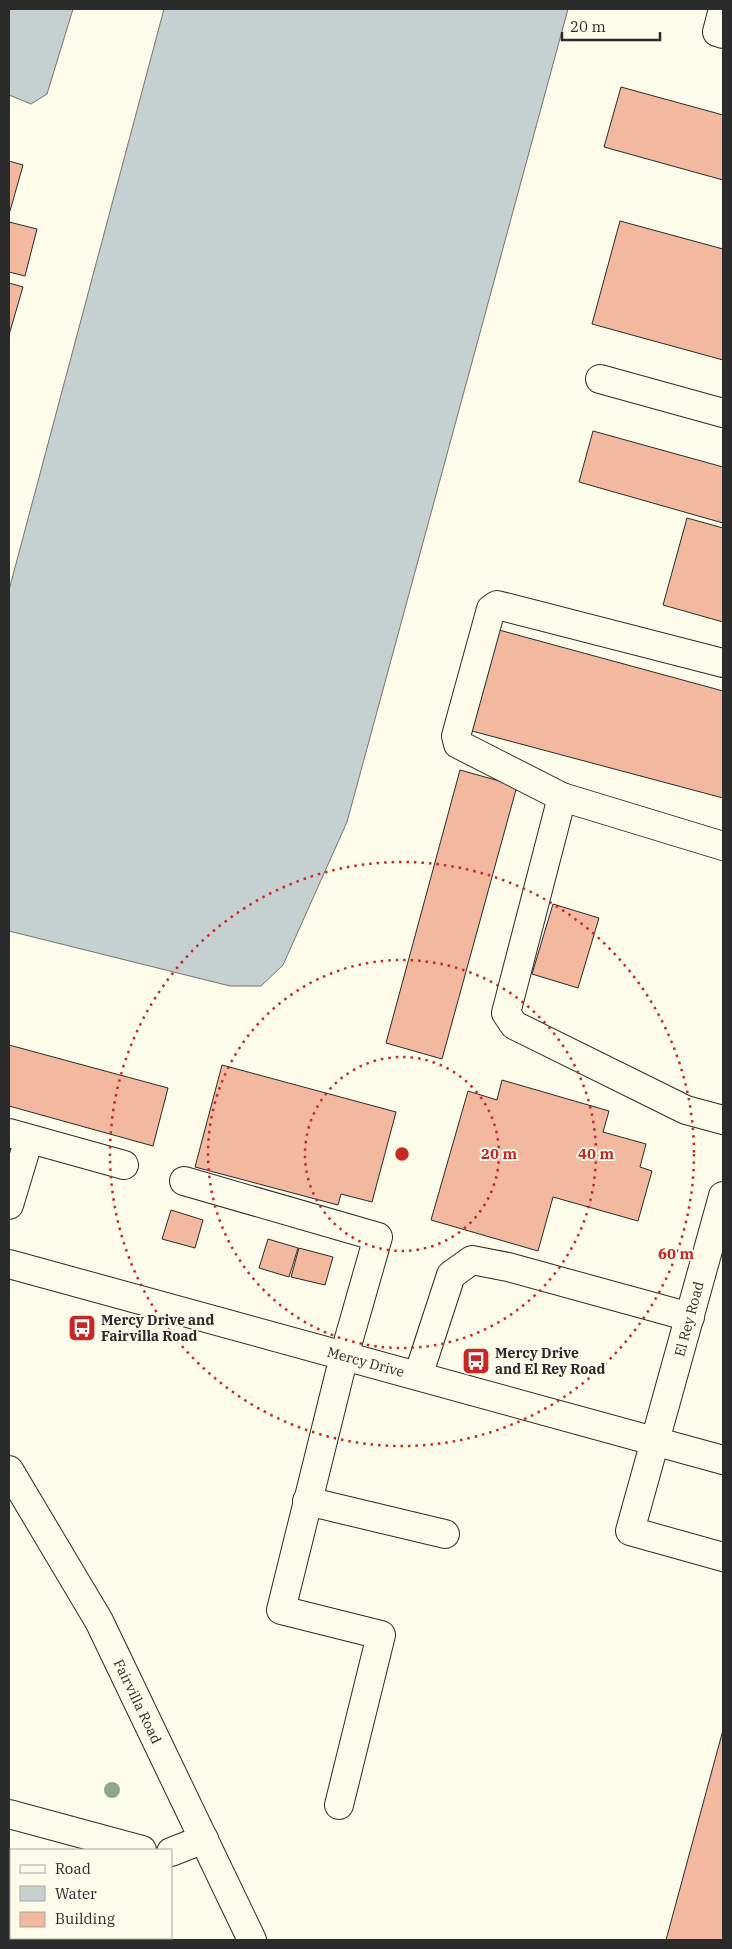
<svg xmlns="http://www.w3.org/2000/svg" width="732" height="1949" font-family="'IBM Plex Serif',serif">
<rect width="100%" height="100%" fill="#fdfbea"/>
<!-- water -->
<path fill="#c7d0d0" stroke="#74746e" d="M9,9H73L47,94L31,104L9,95Z
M164,9H568L347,822L283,965L261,986H230L9,931V590Z"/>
<!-- building -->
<path fill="#f2b8a0" stroke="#2b2b2b" d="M621,87L723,115V180L604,147Z
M9,161L23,165L10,211H9Z
M620,221L723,249V360L592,324Z
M9,222L37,229L25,276L9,272Z
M9,283L23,287L9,335Z
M593,431L723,467V523L579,482Z
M687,518L723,528V622L663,605Z
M499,630L723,691V798L472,731Z
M460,770L517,786L442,1059L386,1043Z
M553,904L599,918L578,988L532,974Z
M9,1045L168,1088L153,1146L9,1106Z
M222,1065L396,1112L372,1202L341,1194L338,1205L195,1167Z
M502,1080L609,1111L603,1132L646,1144L640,1167L652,1171L638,1221L553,1197L538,1251L431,1220L468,1091L497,1100Z
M171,1210L203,1220L195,1248L162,1239Z
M268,1239L298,1248L289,1277L259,1268Z
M299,1248L333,1257L325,1285L291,1277Z
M723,1730V1940H666Z"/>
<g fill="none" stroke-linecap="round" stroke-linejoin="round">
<defs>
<g id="minor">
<path d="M723,9L717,32L723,34"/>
<path d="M600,379L723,413"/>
<path d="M723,663L497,605L491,609L456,736L458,744L562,797L723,846"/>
<path d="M562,797L506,1013L514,1025L686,1110L723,1120"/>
<path d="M9,1133L124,1165"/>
<path d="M184,1181L378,1237L344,1356L281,1610L381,1635L339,1805"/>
<path d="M723,1196L630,1531L723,1557"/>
<path d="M9,1205L29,1139"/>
<path id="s1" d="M9,1264L723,1460"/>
<path d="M418,1376L451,1275L472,1260L508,1267L690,1317"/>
<path id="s2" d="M9,1470L99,1621L252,1940"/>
<path d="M307,1501L445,1534"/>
<path d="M9,1814L142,1850"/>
<path d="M171,1852L204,1839"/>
<path d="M93,1938L97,1940"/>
</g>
</defs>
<!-- minor casing -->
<use href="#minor" stroke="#2b2b2b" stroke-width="30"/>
<!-- minor -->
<use href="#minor" stroke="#fdfbea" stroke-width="28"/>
</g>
<!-- trees -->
<circle fill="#8ea78a" cx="112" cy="1790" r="8"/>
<!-- distance rings -->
<g fill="none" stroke="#c62828" stroke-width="2.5" stroke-dasharray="2.5 5">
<circle cx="402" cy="1154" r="97"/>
<circle cx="402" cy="1154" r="194"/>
<circle cx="402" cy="1154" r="292"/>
</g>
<!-- icons -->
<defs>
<symbol id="bus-square" viewBox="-11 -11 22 22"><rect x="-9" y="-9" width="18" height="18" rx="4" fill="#c62828" stroke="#fdfbea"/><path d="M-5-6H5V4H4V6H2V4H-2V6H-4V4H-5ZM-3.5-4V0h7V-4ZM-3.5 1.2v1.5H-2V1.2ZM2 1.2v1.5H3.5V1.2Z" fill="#fff"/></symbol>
</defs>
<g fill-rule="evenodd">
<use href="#bus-square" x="66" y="1312" width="32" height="32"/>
<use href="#bus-square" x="460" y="1345" width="32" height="32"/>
</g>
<g text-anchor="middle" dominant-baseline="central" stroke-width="4" stroke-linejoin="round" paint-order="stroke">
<!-- street labels -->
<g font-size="14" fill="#2b2b2b" stroke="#fdfbea">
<text transform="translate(689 1319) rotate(-75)">El Rey Road</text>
<text stroke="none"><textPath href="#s1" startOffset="370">Mercy Drive</textPath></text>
<text stroke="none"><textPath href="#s2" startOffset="265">Fairvilla Road</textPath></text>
</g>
<!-- poi labels -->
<g font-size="14" font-weight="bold" fill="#2b2b2b" stroke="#fdfbea" text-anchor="start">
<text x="101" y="1320">Mercy Drive and<tspan x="101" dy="16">Fairvilla Road</tspan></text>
<text x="495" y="1353">Mercy Drive<tspan x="495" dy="16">and El Rey Road</tspan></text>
</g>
</g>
<circle cx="402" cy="1154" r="8" fill="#c62828" stroke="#fdfbea" stroke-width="2.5"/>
<g font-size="15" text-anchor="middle" font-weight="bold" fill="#c62828" stroke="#fdfbea" stroke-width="4" stroke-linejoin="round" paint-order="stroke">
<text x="499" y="1159">20 m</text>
<text x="596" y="1159">40 m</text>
<text x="676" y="1259">60 m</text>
</g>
<!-- border -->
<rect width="732" height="1949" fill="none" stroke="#2b2b2b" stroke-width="20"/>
<!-- legend -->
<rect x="10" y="1849" width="162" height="90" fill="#fdfbea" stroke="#a9a89e"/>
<rect x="20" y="1865" width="25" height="8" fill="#fdfbea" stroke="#a9a89e"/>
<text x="55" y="1874" font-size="15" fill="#2b2b2b">Road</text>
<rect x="20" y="1886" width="25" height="15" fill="#c7d0d0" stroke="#a9a89e"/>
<text x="55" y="1899" font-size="15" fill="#2b2b2b">Water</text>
<rect x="20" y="1912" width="25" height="15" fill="#f2b8a0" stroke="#a9a89e"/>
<text x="55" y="1924" font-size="15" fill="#2b2b2b">Building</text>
<!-- scale -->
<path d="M562 32v8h98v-8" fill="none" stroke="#2b2b2b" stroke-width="2.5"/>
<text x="570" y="32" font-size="15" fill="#2b2b2b" stroke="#fdfbea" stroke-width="4" paint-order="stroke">20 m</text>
</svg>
